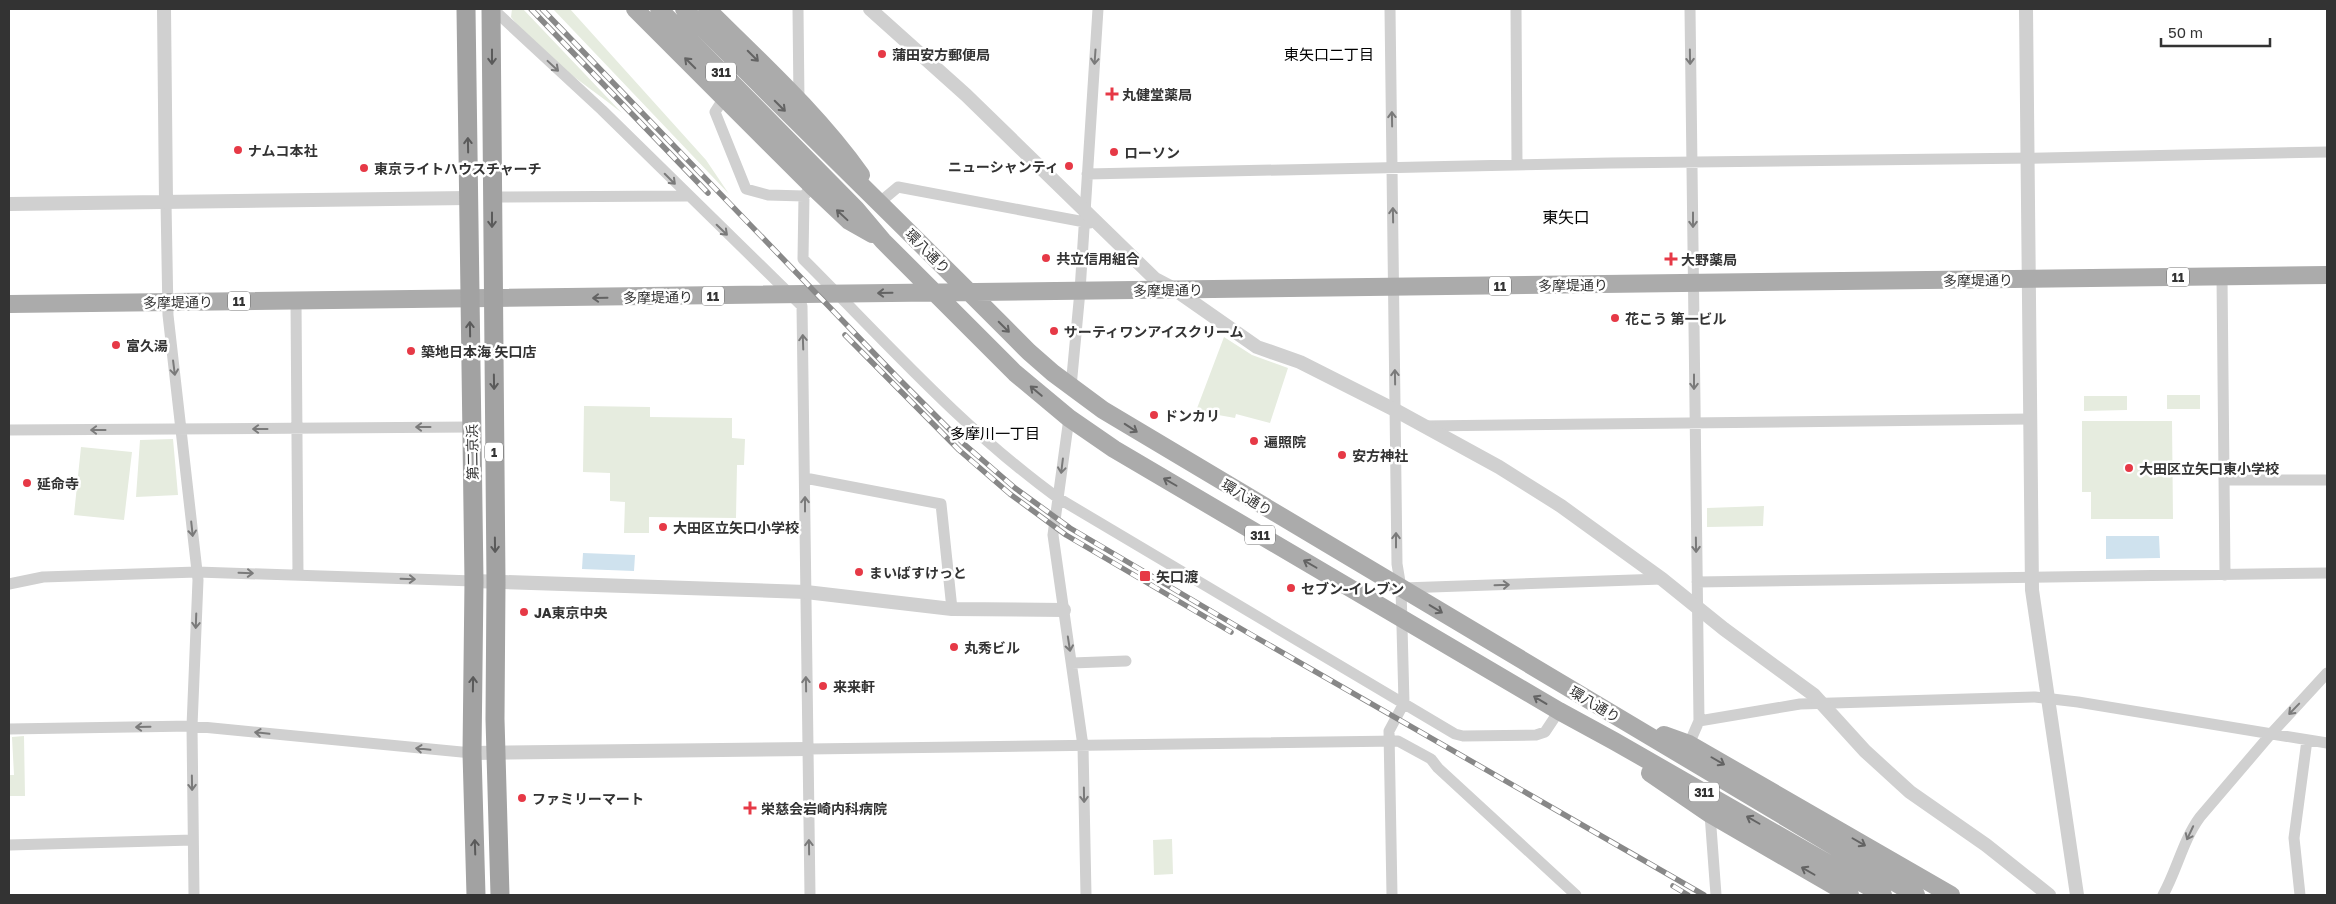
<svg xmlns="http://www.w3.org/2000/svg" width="2336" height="904" font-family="'Golos Text','Noto Sans JP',sans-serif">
<rect width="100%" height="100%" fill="#fff"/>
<!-- green -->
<path fill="#e6ecdf" d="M512,9H523L622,113C583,82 541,57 511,17Z
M553,9H570L706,160L729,194Z
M1224,337L1252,355L1288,368L1270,423L1236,414L1235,418L1196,411Z
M2167,395H2200V409H2167Z
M2084,396H2127V410L2084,411Z
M584,406L650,407V417L732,418V438L745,439L744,465H737L736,518L649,517V533H624L625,502L610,501V473L583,472Z
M2082,421H2172L2173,519H2091V492H2082Z
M173,439L178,495L136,497L140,440Z
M81,447L132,452L124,520L74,515Z
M1764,506L1763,526L1707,527V508Z
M24,736L25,796H9V775H14L12,737Z
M1172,839L1173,874L1154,875L1153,840Z"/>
<!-- water -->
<path fill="#cfe2ee" d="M2106,536H2159L2160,558L2106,559Z
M583,553L635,555L634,571L582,569Z"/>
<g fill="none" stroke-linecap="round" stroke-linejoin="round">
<!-- minor -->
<path stroke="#d0d0d0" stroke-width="11" d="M493,9L602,110L802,306L810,895
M798,9L799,102
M1390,9L1397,564L1401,588L1404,703L1389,731L1392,895
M1516,9L1517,165
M1690,9L1699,721
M724,98L715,112L746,189L768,195L804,196
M1087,174L1611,163L2044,158L2327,152
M812,186L804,196L803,259C885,341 964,430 1058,498L1455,734L1463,736L1536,735L1545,732L1559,711
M492,197L687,196
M166,202L168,315L198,580L192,726L194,895
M880,202L898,187L1090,223
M2222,277L2225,575
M296,301L298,575
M1071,387L1080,291L1098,9
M1069,418L1053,535L1083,746L1086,895
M1424,426L2030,419
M9,430L471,427
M805,478L941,504L952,609
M2224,480H2327
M1697,582L2327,573
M9,584L43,577L197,572L474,581
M1403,588L1662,579
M1072,663L1126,661
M9,729L192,726L472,753
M1689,744L1699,721L1800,704L2035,697L2078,702L2327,743
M808,749L1398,741L1431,759L1438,768L1576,895
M1710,814L1716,895
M9,845L193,840
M2163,895C2177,870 2183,840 2200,817L2270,735L2327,673
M2300,895L2294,838L2307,740"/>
<!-- tertiary -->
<path stroke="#d0d0d0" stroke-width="14" d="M164,9L166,202
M870,9L966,95L1155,279L1174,289L1257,347L1300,362L1395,410L1499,467L1561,506L1662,579L1724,629L1814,695L1865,751L1910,792L1986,845L2049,895
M2026,9L2032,590L2077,895
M9,204L468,198
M474,581L806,592L952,609L1064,610
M472,753L808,749"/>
<!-- primary -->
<path stroke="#ababab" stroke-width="18" d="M635,9L812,186L849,221L872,234
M659,9L856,209L883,241L1015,373L1069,418L1114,449L1559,711L1614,741L1883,895
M684,9C798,124 915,237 1029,352L1053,373L1103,410L1916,895
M707,9C760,62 817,113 861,175
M9,304L2327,275
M1664,735L1689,744L1951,895
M1650,773L1710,814L1850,895"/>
<!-- trunk -->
<path stroke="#a2a2a2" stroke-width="19" d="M466,9L474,581L472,753L476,895
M491,9L496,582L495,719L500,895"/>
<defs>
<path id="rail" d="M531,9L708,193
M542,9L896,376L964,444L1015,488L1070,528L1250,634L1704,895
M845,335L959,450L1010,494L1066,535L1231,632
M1673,886L1688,895"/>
</defs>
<!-- rail casing -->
<use href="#rail" stroke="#888" stroke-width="5.5"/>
<!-- rail -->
<use href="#rail" stroke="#fff" stroke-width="4" stroke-dasharray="11" stroke-linecap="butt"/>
</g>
<!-- one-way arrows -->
<defs><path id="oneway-shaft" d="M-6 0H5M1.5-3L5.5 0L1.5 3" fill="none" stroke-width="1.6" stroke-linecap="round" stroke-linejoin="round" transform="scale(1.25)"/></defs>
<g stroke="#636363">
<use href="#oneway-shaft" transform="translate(753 56) rotate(45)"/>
<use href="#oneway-shaft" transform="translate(690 63) rotate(-135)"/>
<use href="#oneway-shaft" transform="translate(780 106) rotate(45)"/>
<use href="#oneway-shaft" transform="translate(842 215) rotate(-137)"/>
<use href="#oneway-shaft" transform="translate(885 293) rotate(179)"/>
<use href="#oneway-shaft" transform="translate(600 298) rotate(179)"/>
<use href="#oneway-shaft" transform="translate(1004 327) rotate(45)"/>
<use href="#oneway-shaft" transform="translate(1036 391) rotate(-140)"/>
<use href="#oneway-shaft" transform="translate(1131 428) rotate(33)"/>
<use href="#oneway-shaft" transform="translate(1170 482) rotate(-150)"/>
<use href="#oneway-shaft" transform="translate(1310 564) rotate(-150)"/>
<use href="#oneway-shaft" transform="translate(1436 609) rotate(31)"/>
<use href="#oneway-shaft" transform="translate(1540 700) rotate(-149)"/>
<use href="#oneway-shaft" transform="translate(1718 761) rotate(30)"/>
<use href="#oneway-shaft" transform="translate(1753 820) rotate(-150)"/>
<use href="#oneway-shaft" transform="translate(1859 842) rotate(30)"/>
<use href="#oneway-shaft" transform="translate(1808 871) rotate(-150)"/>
</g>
<g stroke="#5a5a5a">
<use href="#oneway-shaft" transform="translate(492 57) rotate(90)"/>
<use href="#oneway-shaft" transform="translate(468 145) rotate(-91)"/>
<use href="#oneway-shaft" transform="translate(492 220) rotate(90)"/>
<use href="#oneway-shaft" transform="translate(470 329) rotate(-91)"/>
<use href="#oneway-shaft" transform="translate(494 382) rotate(89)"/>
<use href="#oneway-shaft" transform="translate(495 545) rotate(89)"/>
<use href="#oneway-shaft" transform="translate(473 684) rotate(-89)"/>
<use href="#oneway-shaft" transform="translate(475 847) rotate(-92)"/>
</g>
<g stroke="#7a7a7a">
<use href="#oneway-shaft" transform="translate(1095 57) rotate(94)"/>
<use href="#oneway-shaft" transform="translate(1690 57) rotate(89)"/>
<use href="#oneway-shaft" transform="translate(553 66) rotate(43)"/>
<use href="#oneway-shaft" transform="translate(1392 119) rotate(-91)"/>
<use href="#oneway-shaft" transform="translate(670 179) rotate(45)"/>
<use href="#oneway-shaft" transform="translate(1393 215) rotate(-91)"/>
<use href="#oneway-shaft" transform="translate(1693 220) rotate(90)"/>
<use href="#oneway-shaft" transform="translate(722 230) rotate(44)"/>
<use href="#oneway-shaft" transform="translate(803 342) rotate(-92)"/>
<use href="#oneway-shaft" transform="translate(174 368) rotate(83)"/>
<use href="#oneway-shaft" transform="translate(1395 377) rotate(-91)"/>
<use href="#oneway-shaft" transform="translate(1694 382) rotate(90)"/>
<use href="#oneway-shaft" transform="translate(423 427) rotate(180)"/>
<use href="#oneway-shaft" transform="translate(260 429) rotate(180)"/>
<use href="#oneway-shaft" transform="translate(98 430) rotate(180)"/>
<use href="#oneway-shaft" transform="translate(1062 466) rotate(97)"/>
<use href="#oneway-shaft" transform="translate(805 504) rotate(-90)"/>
<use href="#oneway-shaft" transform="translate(192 529) rotate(84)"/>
<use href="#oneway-shaft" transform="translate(1396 540) rotate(-90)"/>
<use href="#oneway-shaft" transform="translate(1696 545) rotate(89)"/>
<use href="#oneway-shaft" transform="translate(246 573) rotate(2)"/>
<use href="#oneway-shaft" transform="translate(408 579) rotate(2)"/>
<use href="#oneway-shaft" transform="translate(1502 585) rotate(-2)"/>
<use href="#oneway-shaft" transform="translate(196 621) rotate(92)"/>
<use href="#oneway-shaft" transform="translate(1069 644) rotate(81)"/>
<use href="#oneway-shaft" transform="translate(806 684) rotate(-91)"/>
<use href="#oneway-shaft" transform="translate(2294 709) rotate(134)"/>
<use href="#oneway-shaft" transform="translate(143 727) rotate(179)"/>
<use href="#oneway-shaft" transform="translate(262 733) rotate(-174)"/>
<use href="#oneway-shaft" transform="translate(423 749) rotate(-174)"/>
<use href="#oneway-shaft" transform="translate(192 783) rotate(89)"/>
<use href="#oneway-shaft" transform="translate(1084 795) rotate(89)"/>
<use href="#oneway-shaft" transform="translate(2190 833) rotate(115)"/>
<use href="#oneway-shaft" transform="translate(809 847) rotate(-91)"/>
</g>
<!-- markers -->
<g fill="#e63946" stroke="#fff" stroke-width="2">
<circle cx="882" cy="54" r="5"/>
<path d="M1109.5 86.5h5v5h5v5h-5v5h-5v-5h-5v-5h5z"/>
<circle cx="238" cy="150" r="5"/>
<circle cx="1114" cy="152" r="5"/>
<circle cx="1069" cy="166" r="5"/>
<circle cx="364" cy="168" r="5"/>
<circle cx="1046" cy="258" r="5"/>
<path d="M1668.5 251.5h5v5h5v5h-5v5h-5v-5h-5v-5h5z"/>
<circle cx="1615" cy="318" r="5"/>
<circle cx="1054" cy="331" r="5"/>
<circle cx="116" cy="345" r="5"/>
<circle cx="411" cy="351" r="5"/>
<circle cx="1154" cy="415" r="5"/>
<circle cx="1254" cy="441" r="5"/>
<circle cx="1342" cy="455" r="5"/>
<circle cx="2129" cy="468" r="5"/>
<circle cx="27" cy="483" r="5"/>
<circle cx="663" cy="527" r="5"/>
<circle cx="859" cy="572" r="5"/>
<rect x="1139" y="570" width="12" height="12" rx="2.5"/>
<circle cx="1291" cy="588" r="5"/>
<circle cx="524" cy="612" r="5"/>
<circle cx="954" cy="647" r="5"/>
<circle cx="823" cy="686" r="5"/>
<circle cx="522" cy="798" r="5"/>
<path d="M747.5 800.5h5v5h5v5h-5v5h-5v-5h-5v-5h5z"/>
</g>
<g text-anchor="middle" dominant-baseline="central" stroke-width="5" stroke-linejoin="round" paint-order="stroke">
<!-- shield labels -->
<g fill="#fff" stroke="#707070" stroke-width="1">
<rect x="706" y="62.5" width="30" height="19" rx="4"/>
<rect x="2167" y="267.5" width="22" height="19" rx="4"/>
<rect x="1489" y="276.5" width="22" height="19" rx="4"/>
<rect x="702" y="286.5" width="22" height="19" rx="4"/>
<rect x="228" y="291.5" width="22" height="19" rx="4"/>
<rect x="485" y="442.5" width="18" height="19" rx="4"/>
<rect x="1245" y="525.5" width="30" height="19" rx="4"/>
<rect x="1689" y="782.5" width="30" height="19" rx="4"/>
</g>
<g font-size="12" font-weight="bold" fill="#333">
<text x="721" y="72">311</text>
<text x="2178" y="277">11</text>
<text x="1500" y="286">11</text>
<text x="713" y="296">11</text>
<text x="239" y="301">11</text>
<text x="494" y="452">1</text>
<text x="1260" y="535">311</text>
<text x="1704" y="792">311</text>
</g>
<!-- poi labels -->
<g font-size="14" font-weight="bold" fill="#333" stroke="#fff" text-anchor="start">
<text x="892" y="54">蒲田安方郵便局</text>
<text x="1122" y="94">丸健堂薬局</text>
<text x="248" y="150">ナムコ本社</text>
<text x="1124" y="152">ローソン</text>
<text x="1059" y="166" text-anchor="end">ニューシャンティ</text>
<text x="374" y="168">東京ライトハウスチャーチ</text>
<text x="1056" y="258">共立信用組合</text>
<text x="1681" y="259">大野薬局</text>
<text x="1625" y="318">花こう 第一ビル</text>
<text x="1064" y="331">サーティワンアイスクリーム</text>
<text x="126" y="345">富久湯</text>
<text x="421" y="351">築地日本海 矢口店</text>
<text x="1164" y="415">ドンカリ</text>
<text x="1264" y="441">遍照院</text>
<text x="1352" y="455">安方神社</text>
<text x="2139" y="468">大田区立矢口東小学校</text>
<text x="37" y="483">延命寺</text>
<text x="673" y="527">大田区立矢口小学校</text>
<text x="869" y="572">まいばすけっと</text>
<text x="1156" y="576">矢口渡</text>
<text x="1301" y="588">セブン-イレブン</text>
<text x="534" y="612">JA東京中央</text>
<text x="964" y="647">丸秀ビル</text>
<text x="833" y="686">来来軒</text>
<text x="532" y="798">ファミリーマート</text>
<text x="761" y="808">栄慈会岩崎内科病院</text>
</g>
<!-- street labels -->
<g font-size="14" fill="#333" stroke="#fff">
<text transform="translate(928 251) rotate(45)">環八通り</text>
<text transform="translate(1978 280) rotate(-1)">多摩堤通り</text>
<text transform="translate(1573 285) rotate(-1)">多摩堤通り</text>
<text transform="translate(1168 290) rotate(-1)">多摩堤通り</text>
<text transform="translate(658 297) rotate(-1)">多摩堤通り</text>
<text transform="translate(178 302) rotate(-1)">多摩堤通り</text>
<text transform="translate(472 452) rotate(-91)">第二京浜</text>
<text transform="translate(1247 497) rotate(31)">環八通り</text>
<text transform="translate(1595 704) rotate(31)">環八通り</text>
</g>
<!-- neighbourhood labels -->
<g font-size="15" fill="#000" stroke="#fff">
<text x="1329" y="54">東矢口二丁目</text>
<text x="995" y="433">多摩川一丁目</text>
</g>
<!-- quarter labels -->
<g font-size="16" fill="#000" stroke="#fff">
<text x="1566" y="217">東矢口</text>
</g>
</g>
<!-- border -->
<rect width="2336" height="904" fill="none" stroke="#333333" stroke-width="20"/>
<!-- scale -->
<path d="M2161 38v8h109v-8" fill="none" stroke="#333333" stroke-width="2.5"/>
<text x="2168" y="38" font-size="15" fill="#333333" stroke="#ffffff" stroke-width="4" paint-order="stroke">50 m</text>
</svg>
